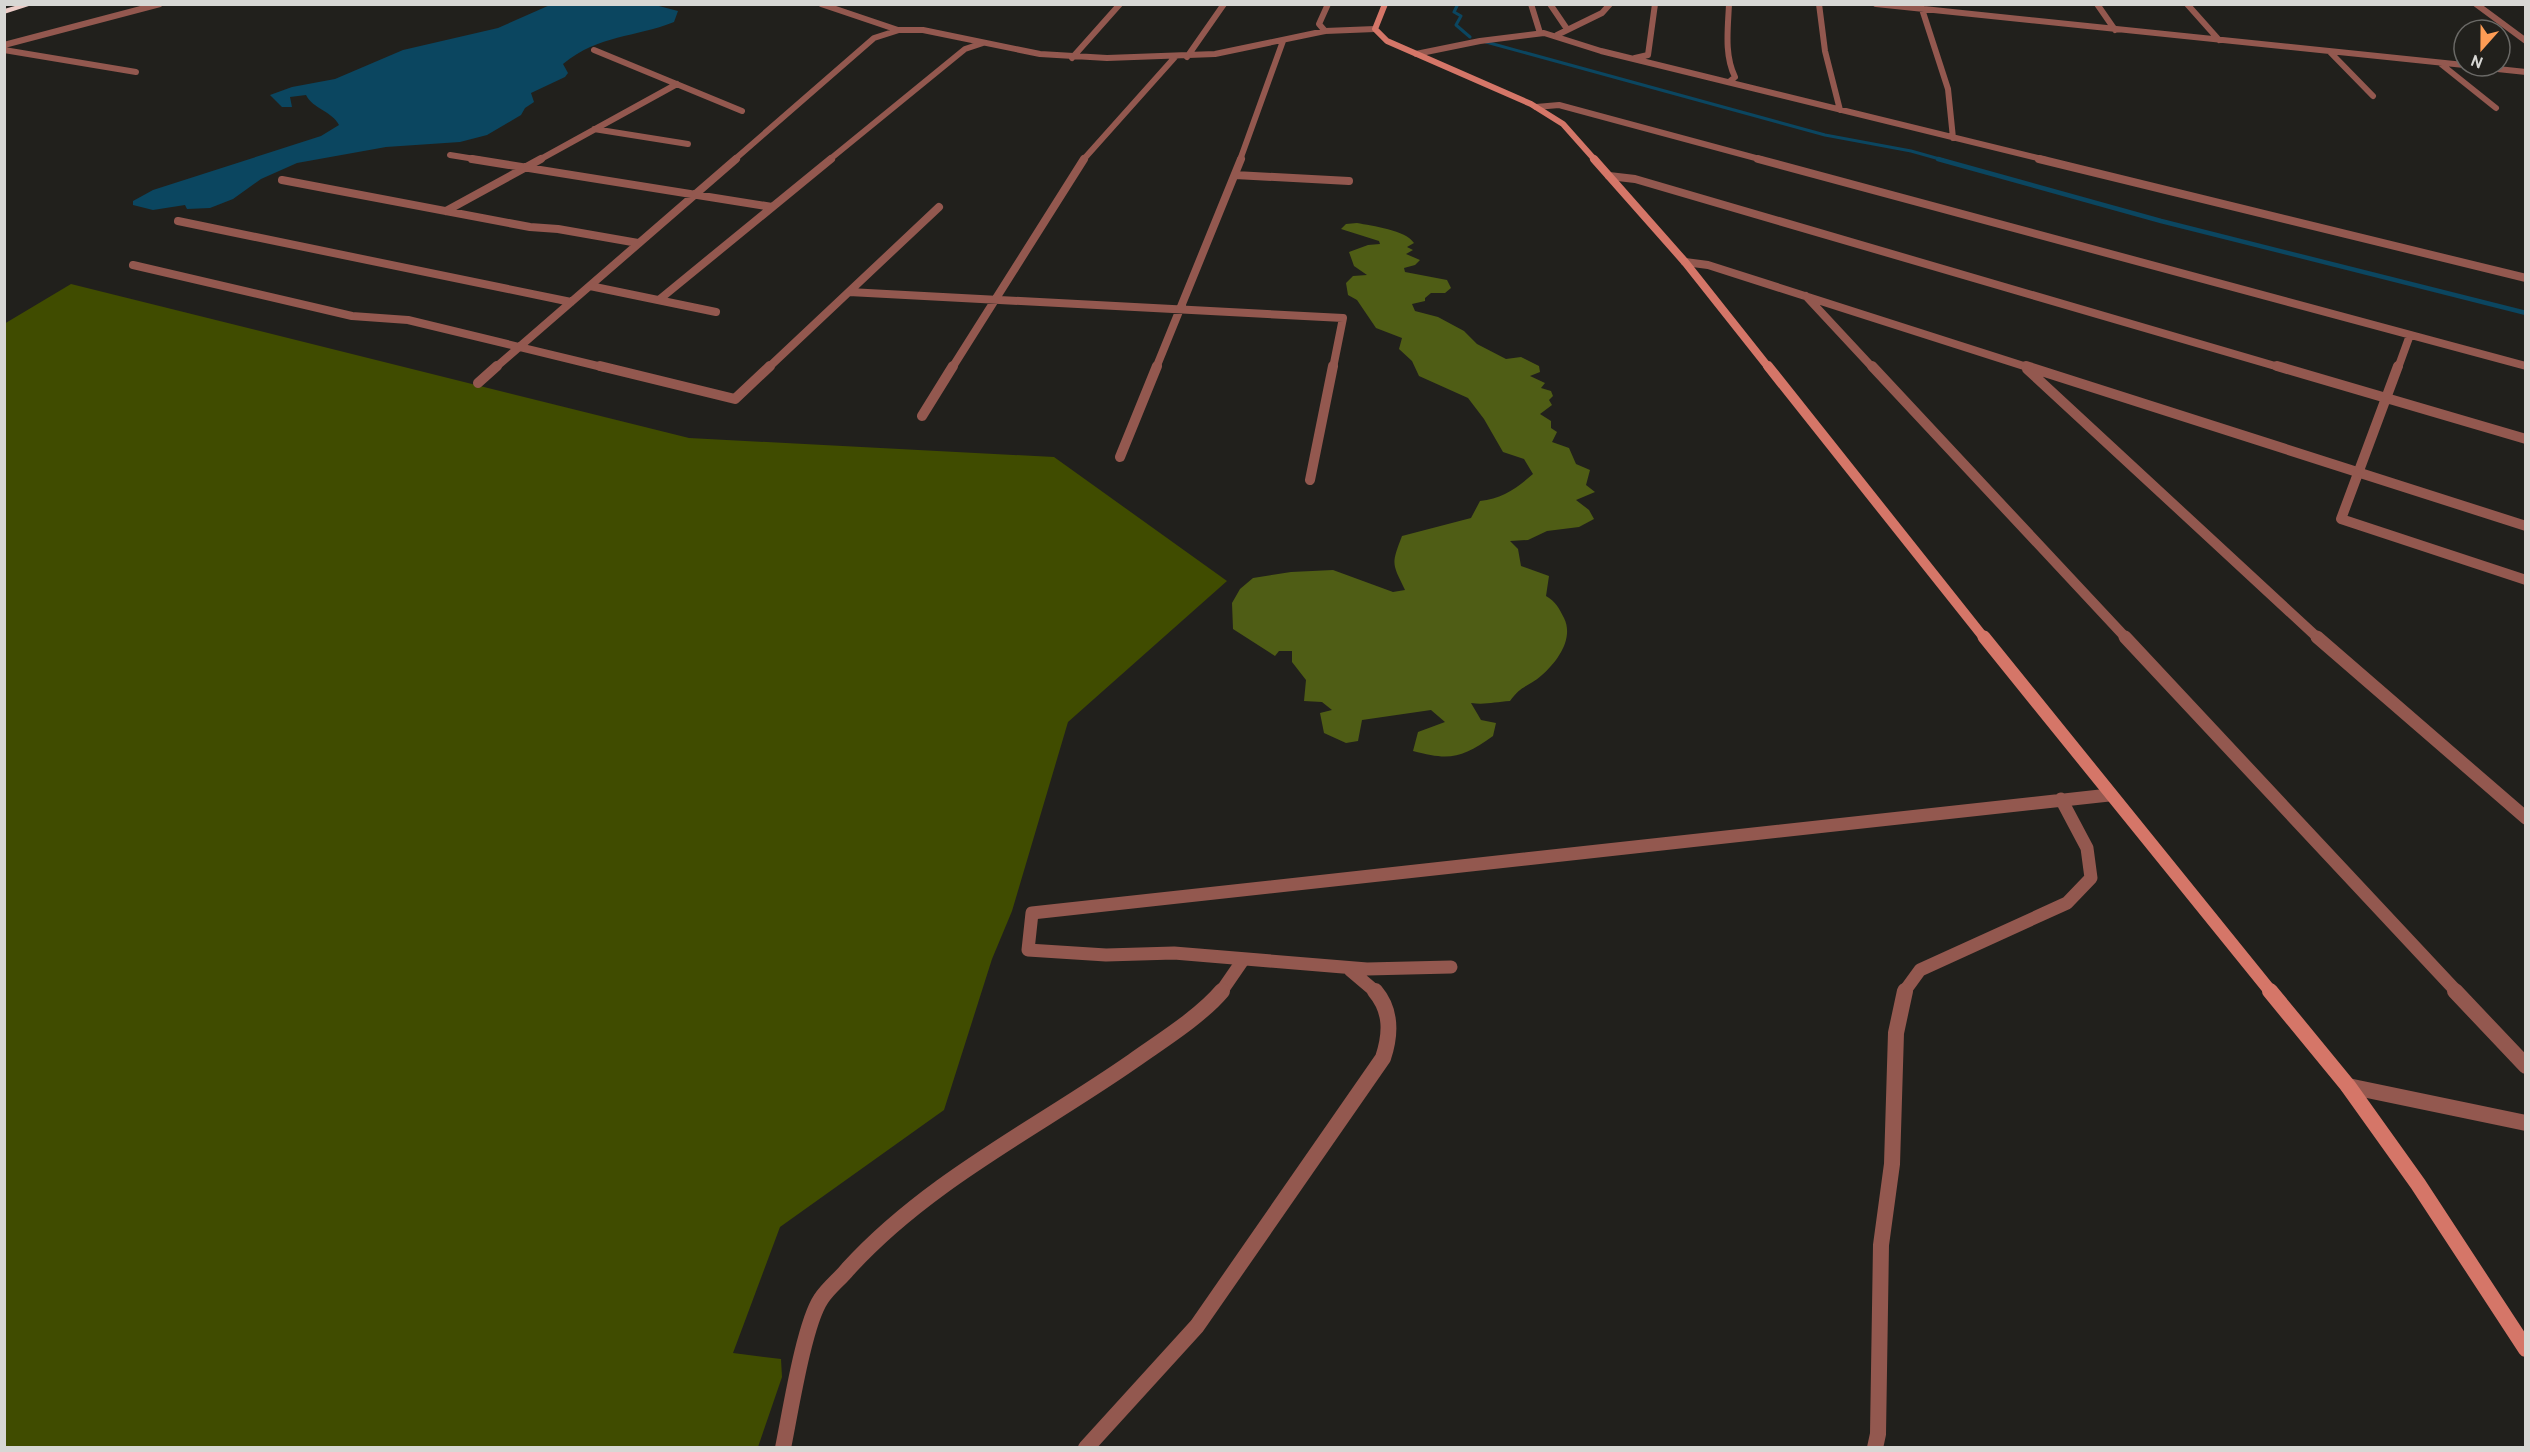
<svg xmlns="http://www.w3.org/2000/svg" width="2530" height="1452" font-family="Overpass,sans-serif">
<rect width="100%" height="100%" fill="#21201c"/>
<!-- green -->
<path fill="#404c00" d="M71,284L689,438L1054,457L1227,581L1068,722L1012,911L992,959L944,1110L780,1227L733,1353L781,1359L782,1377L758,1447H5L4,324Z"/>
<!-- forest -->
<path fill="#4f5d15" d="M1357,223C1372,226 1406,230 1414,243L1407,247L1413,250L1406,254L1420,260L1415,265L1404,268L1405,272L1447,280L1451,288L1445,293H1431L1425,298V301L1412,304L1415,311L1438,317L1464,331L1477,344L1506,359L1521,357L1539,366L1540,372L1530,376L1545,383L1541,388L1551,391L1553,396L1549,400L1552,405L1540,414L1551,421V428L1557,432L1552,442L1569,448L1576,464L1590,470L1586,485L1595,492L1576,500L1589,510L1594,519L1579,527L1547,531L1528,540L1510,541L1518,549L1521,566L1549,576L1546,596C1556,602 1559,608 1564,618C1574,638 1558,661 1542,675C1529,687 1522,684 1510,701C1495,702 1485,705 1471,703L1481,720L1496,723L1493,736C1462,758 1450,761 1413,751L1418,732L1445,722L1431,710L1362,720L1358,741L1346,743L1324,733L1320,713L1332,710L1322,702L1304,701L1306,680L1292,662V651H1279L1275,656L1233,629L1232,603L1240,589L1253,578L1291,572L1333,570L1393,592L1405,590C1392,563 1391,565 1402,536L1471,518L1480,501C1502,499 1517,488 1533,474L1524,459L1503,452L1484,419L1468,398L1419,376L1412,361L1399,349L1402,338L1376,328L1357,300L1348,295L1346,283L1353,276L1367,275L1354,266L1349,252L1368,245L1380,244L1379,241L1341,229L1346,224Z"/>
<!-- water -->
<path fill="#0b4660" d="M609,5H655L678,11L674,22C634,38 600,34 563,64L568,73L565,77L531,93L534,102L525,108L521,115L487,135L460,142L386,147L297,163L261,179L233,199L210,208L187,209L185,205L153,210L133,205V201L153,190L321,136L339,125C332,111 313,109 306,95L290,97L292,107H282L270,95L292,87L335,79L403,50L498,28L550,5Z"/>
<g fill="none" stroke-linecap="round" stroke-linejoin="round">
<!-- stream-far1 -->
<path stroke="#0b4660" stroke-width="3" d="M1458,4L1454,12L1461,16L1456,25L1470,37
M1486,42L1825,135L1911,151L1943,160"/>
<!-- stream -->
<path stroke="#0b4660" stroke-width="4.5" d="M1938,159L2161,221L2526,313"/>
<!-- minor-far4 -->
<path stroke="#93584f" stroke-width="6" d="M821,4L898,30
M1531,4L1540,33
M1550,4L1567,29
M1729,4C1728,28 1724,55 1735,77L1729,82
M1819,4L1825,51L1840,110
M1876,4L2464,65
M2097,4L2115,30
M2187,4L2219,40
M2476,4L2526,41
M1921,6L1948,89L1953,138
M1325,31L1319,24L1328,4
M1557,35L1602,13L1610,4
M4,45L160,4
M4,50L136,72
M594,50L742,111
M2330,52L2373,96
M1416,54L1480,41L1544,33L1601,51L2046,160
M1187,57L1224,4
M1072,58L1120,4
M1635,58L1648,55L1655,4
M2441,64L2496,108
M2469,66L2526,72
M1536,107L1559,105L1763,160
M594,129L688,144
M450,155L481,160
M539,160L677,84
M734,160L874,38L899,30H923L1040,54L1107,58L1215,54L1325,31L1375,29
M829,160L965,49L983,43
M1083,160L1175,57
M1240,160L1283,41"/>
<!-- minor-far3 -->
<path stroke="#93584f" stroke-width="8" d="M472,159L772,207
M1758,159L2526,366
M2039,159L2526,278
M1235,175L1349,181
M1609,176L1635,179L2282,368
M282,180L530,227L558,229L638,243
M446,211L541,159
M178,221L571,302
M1685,262L1708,265L2030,368
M133,265L352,316L408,320L606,368
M590,286L716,312
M849,292L1343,318L1333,368
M1806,296L1873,368
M660,299L831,159
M495,368L736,159
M768,368L939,207
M952,368L1084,159
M1156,368L1241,159
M2398,368L2410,335"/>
<!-- minor-far2 -->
<path stroke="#93584f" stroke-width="10" d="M600,366L735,399L770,366
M1872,366L2127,639
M2026,366L2526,526
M2277,366L2526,439
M2398,366L2341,519L2526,580
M2027,369L2319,639
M478,383L497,366
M922,416L953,366
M1120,457L1157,366
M1310,480L1333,366"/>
<!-- minor-far1 -->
<path stroke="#93584f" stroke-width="13" d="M2125,637L2457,992
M2317,637L2526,818
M1451,967L1367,969L1174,953L1106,955L1028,950L1032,913L2109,795
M1350,970L1376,992
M1221,992L1243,960
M1904,992L1920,970L2067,903L2091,878L2087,848L2061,799"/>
<!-- minor -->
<path stroke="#93584f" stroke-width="16" d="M2455,991L2526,1066
M2348,1086L2526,1123
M783,1448C790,1414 804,1324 821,1299C828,1288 840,1279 848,1269C928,1181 1037,1128 1133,1061C1161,1041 1200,1017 1222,991
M1086,1448L1197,1326L1383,1058C1391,1034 1392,1011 1375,991
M1875,1448L1878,1434L1881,1245L1892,1164L1896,1033L1905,991"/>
<!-- secondary-far4 -->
<path stroke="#d57668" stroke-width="6" d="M1385,4L1375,29L1387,41L1531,104L1563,124L1595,160"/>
<!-- secondary-far3 -->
<path stroke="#d57668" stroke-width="8" d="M1594,159L1685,262L1769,368"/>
<!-- secondary-far2 -->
<path stroke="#d57668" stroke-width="10" d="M1768,366L1985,639"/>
<!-- secondary-far1 -->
<path stroke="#d57668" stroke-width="13" d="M1984,637L2271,992"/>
<!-- secondary -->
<path stroke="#d57668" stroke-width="16" d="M2270,991L2348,1086L2418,1184L2526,1349"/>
<!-- motorway -->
<path fill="#ebccc7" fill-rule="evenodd" d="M22,4H35L4,14V9Z"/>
</g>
<!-- border -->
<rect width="2530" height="1452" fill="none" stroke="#d7d7d4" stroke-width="12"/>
<!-- north arrow -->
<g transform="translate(2482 48) rotate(201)"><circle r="28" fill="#21201c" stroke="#6a6966" stroke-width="1.5"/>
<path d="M0-4.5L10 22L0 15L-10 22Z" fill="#fd9c55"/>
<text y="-9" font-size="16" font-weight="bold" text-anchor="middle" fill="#d7d7d4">N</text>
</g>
</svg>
